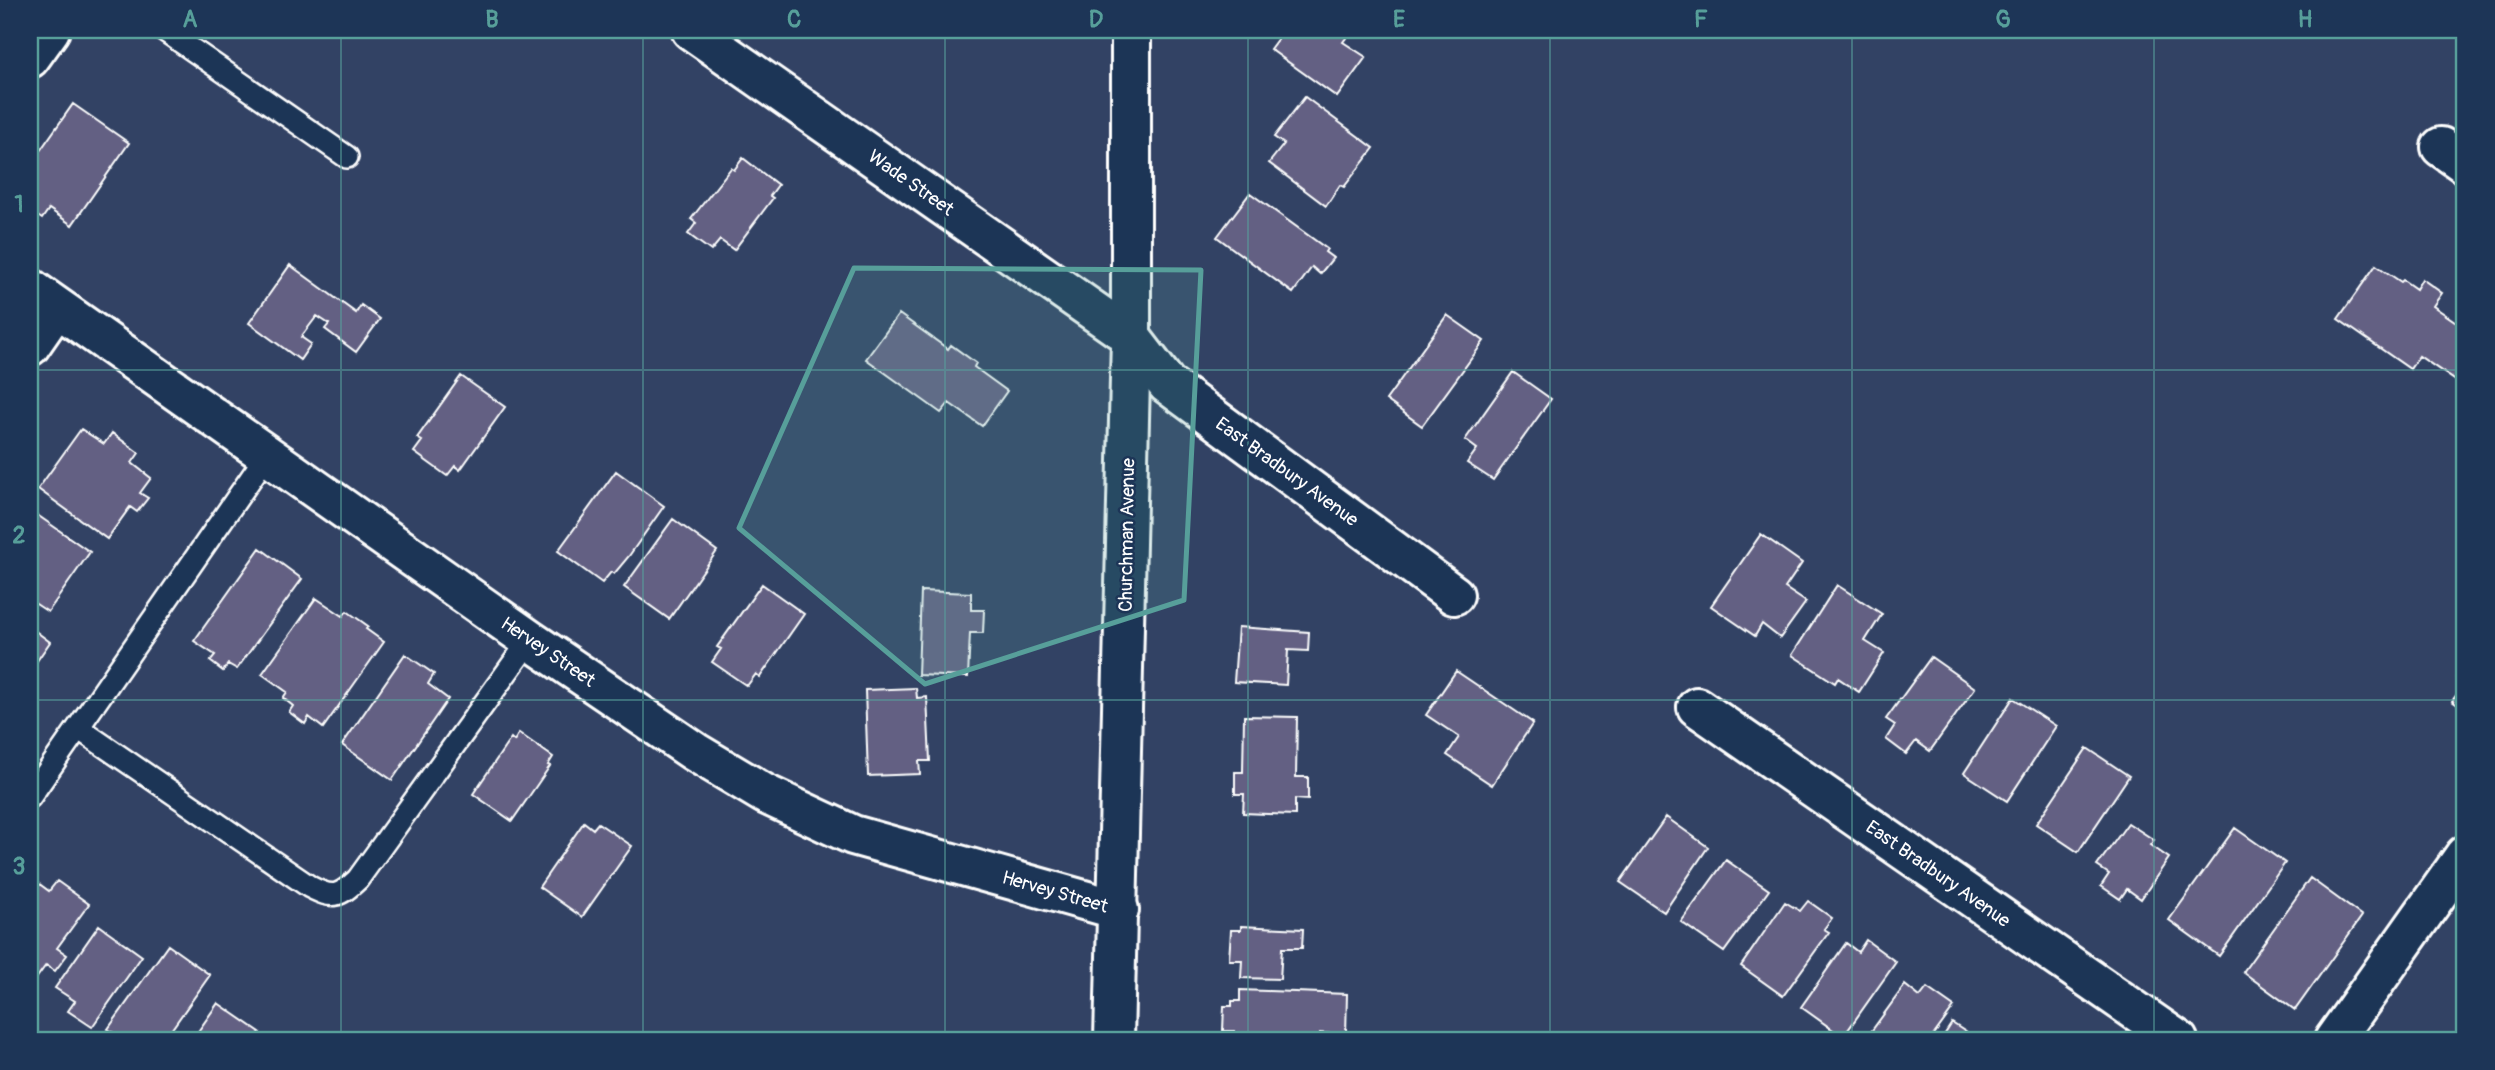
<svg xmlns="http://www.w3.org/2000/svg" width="2495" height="1070" font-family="Pangolin,sans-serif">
<rect width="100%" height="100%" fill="#324264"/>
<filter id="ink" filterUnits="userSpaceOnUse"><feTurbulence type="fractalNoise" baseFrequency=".0143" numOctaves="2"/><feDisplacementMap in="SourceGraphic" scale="14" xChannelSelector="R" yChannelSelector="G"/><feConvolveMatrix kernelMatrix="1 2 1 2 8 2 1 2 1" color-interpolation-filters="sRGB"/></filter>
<g filter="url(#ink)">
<!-- building -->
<path fill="#636183" stroke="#fff" stroke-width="2" d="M1284,30H1352L1343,42L1366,57L1337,97L1270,49Z
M1305,97L1374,148L1344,187L1340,185L1326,206L1269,163L1284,144L1274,137Z
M73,104L129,143L72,225L49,209L42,219L30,211V165Z
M743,158L778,185L770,196L773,198L734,250L720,240L711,251L688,234L696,223L691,219L731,168L734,170Z
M1250,193L1327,249L1325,252L1333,258L1320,274L1312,267L1293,293L1217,237Z
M290,265L356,313L361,305L380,319L356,352L325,329L329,324L317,316L301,337L311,344L300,360L249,323Z
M2376,265L2401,282L2403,280L2416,289L2422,279L2442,293L2433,306L2465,328V368L2456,381L2419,356L2410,369L2338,319Z
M899,314L948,349L951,345L976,363L974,367L1007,391L982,426L949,403L941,413L866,359Z
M1447,315L1484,341L1422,426L1386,400Z
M1513,372L1551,399L1493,480L1467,463L1477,449L1465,440Z
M461,376L505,407L460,470L455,466L447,476L414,452L422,441L417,438Z
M81,429L104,444L112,433L139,453L132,463L151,478L140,493L148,498L137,512L130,507L107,539L38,489Z
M616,471L664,506L629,556L614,574L611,572L602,583L558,551Z
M33,512L90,552L48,612L30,600V516Z
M673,519L717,551L669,619L624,587Z
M1761,534L1802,563L1785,588L1806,602L1780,638L1762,624L1755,636L1711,606Z
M260,548L302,579L237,669L228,664L223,671L210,661L215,655L194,641Z
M762,584L804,614L760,677L756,674L747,686L712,662L721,649L717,647Z
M1837,585L1882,614L1865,641L1884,653L1859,692L1838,678L1835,683L1792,655Z
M921,591L971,593V610H984L983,633H970L968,677L918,675Z
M316,598L343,616L347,611L368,626L366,629L384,642L323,728L309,717L305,724L289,712L293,706L283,698L287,692L262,674Z
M30,627L50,642L30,671Z
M1238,627L1309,632L1308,651L1288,650L1286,685L1234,682Z
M405,654L434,674L428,684L448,699L392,780L342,745Z
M1931,657L1975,688L1930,751L1916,741L1906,754L1886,739L1895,725L1886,719Z
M2465,664V710L2452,701L2465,683L2456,677Z
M1456,671L1533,723L1492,785L1447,755L1459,737L1426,715Z
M916,688L917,698L927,697L930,761H919L920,774L868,776L865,690Z
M2013,698L2056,726L2007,801L1964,773Z
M1244,716L1297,717L1296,777H1308V800L1295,799V815L1243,813L1244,794H1235V772H1243Z
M519,733L553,757L548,765L550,766L512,821L473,794L511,738L514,741Z
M2087,748L2129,776L2078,852L2036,824Z
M1666,817L1708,847L1664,912L1620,882Z
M584,822L593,829L598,823L632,846L582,917L539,887Z
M2128,823L2154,840L2150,845L2169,858L2141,899L2127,889L2120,899L2101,886L2109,874L2097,866Z
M2235,828L2285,863L2219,956L2169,920Z
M1726,860L1769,890L1724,952L1681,922Z
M30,877L49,891L57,881L89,904L57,948L67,955L55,971L46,965L33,983L30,981Z
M2310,878L2362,916L2295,1010L2243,972Z
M1808,901L1832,918L1824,929L1829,932L1783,996L1741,966L1785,902L1800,911Z
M99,925L142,956L92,1027L68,1011L75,1001L55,988Z
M1241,926L1303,929L1302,948H1282L1280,979L1241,978L1242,960H1229L1231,930H1241Z
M1866,940L1896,962L1843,1037L1801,1007L1846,943L1858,952Z
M168,945L210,975L164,1040H124L108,1029Z
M1905,985L1920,997L1927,988L1954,1007L1930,1040H1865Z
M1240,990L1347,994L1346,1035L1320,1033V1040H1308V1036H1303V1040L1234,1038V1031H1223L1224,1006H1232V1001H1240Z
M218,1003L260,1032L255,1040H192Z
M1952,1023L1978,1040H1941Z"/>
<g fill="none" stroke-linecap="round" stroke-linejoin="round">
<defs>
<path id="service" d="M164,30L347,157
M78,728L310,887C333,899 339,897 358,879L530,640
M30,797L267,455"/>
<path id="minor" d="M691,30L1131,337L1167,384L1454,595
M30,58L50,30
M2441,147L2465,164
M30,288L530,640L695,752L765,794L853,835L1119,910
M30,346L57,307
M1697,707L2178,1040
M2334,1040L2465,855"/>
<path id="secondary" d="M1114,1040L1131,337V30"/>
</defs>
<!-- service casing -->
<use href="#service" stroke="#fff" stroke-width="26"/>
<!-- minor casing -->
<use href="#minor" stroke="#fff" stroke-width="44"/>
<!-- secondary casing -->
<use href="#secondary" stroke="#fff" stroke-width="44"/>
<!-- service -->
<use href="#service" stroke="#1d3557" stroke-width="21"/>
<!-- minor -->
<use href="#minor" stroke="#1d3557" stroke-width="38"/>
<!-- secondary -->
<use href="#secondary" stroke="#1d3557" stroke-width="38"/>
</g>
</g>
<!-- marked area -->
<path fill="#579f9a" fill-opacity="0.2" stroke="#579f9a" stroke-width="5" stroke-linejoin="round" d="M854,268L1201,270L1184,600L925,684L739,528Z"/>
<!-- grid -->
<path fill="none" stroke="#579f9a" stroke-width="2" stroke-opacity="0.55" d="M341,30V1040M643,30V1040M945,30V1040M1248,30V1040M1550,30V1040M1852,30V1040M2154,30V1040M30,370H2465M30,700H2465"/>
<g text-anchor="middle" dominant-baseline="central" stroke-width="5" stroke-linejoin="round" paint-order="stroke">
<!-- street labels -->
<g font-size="19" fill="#fff" stroke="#1d3557">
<text transform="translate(911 183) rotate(35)">Wade Street</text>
<text transform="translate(1287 472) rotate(36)">East Bradbury Avenue</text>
<text transform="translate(1127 535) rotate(-89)">Churchman Avenue</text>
<text transform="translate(548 652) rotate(34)">Hervey Street</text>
<text transform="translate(1938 874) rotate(35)">East Bradbury Avenue</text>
<text transform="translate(1055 892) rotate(16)">Hervey Street</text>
</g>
</g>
<!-- margin -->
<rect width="2495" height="1070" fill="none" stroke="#1d3557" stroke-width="77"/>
<rect x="38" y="38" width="2418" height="994" fill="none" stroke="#579f9a" stroke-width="2.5"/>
<g font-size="23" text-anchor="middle" font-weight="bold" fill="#579f9a">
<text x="190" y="27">A</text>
<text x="492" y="27">B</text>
<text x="794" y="27">C</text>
<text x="1096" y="27">D</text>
<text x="1399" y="27">E</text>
<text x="1701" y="27">F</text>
<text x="2003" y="27">G</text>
<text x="2305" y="27">H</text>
<text x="19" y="212">1</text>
<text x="19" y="543">2</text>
<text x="19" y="874">3</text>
</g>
</svg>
